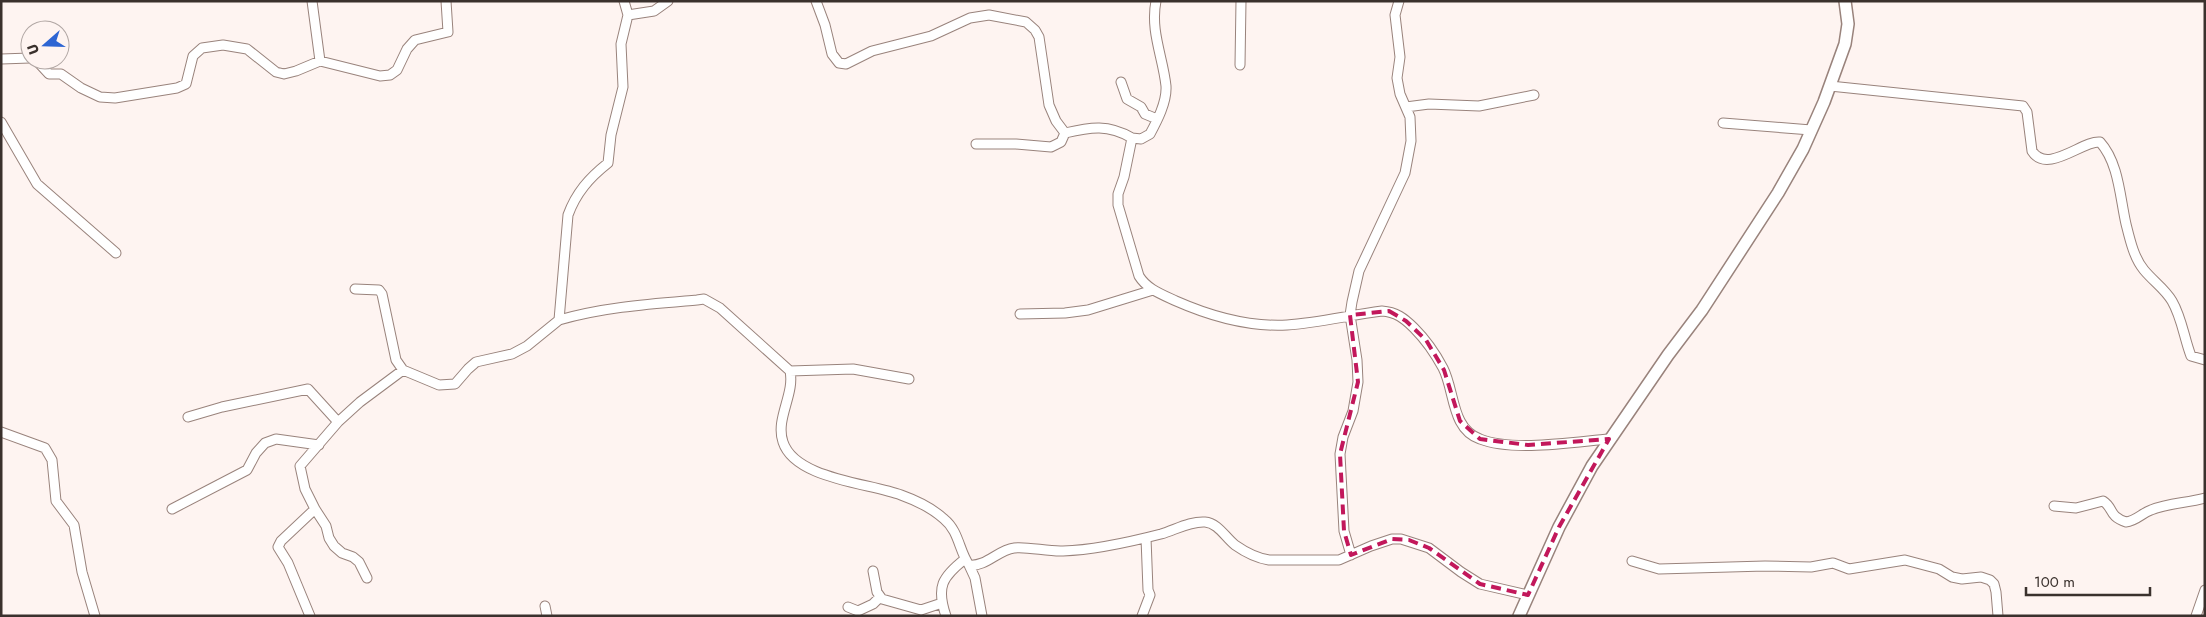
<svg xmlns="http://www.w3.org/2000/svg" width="2206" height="617" font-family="Jost,sans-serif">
<rect width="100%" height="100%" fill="#fef4f1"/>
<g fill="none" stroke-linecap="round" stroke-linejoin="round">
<defs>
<path id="street" d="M312,1L320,61
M624,1L628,15
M816,1L825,25L832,54L839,63L846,64L872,51L931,36L970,18L989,15L1026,22L1035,30L1039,37L1049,105L1056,121L1065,133C1091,127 1108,124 1132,138L1124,177L1118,194V205L1139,276C1147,289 1161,294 1176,301C1210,316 1249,327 1287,325C1318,323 1350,315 1382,311C1396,312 1404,318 1414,328C1426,340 1435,353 1443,368C1455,391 1451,429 1480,439C1513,452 1574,442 1609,439
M1,59L30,58
M36,60L49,74H61L81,88L100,97L115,98L177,88L186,84L193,56L202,48L223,45L247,49L276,72L284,74L296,71L320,61L380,76L390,75L397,70L407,49L415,40L448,32L446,1
M1240,65L1241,1
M1121,82L1127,99L1141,107L1145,114L1157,119
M1830,86L2023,106L2027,112L2032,151C2047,175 2083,140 2100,142C2119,163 2120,198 2126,224C2130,240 2134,258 2144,270C2153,281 2165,289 2172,301C2182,318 2184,338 2191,356L2205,360
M1406,107L1429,104L1479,106L1534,95
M1,122L37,184L116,253
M1723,123L1811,130
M1132,138L1141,139L1150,134C1157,121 1167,102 1166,86C1163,57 1150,31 1156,1
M976,144H1016L1051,147L1061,142L1065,133
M355,289L379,290L382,294L396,360L403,370
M1020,314L1065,313L1088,310L1153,290
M559,320C604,307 650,304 697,300L704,299L720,308L790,371C795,394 775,419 783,442C795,479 869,483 901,495C915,500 933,509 944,519C959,531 959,551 969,565C986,567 998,550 1014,548C1026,546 1049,552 1063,551C1095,550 1130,542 1161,534C1175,530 1190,521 1205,522C1218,523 1225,537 1235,545C1245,552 1256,558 1269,560H1339L1371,546L1392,539H1401L1429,548L1461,572L1480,584L1528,595
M790,371L853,369L909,379
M188,417L222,407L308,389L338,422
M1,432L45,448L52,460L56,501L74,525L82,572L95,616
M2054,506L2076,508L2103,501C2114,508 2108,516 2126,522C2136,521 2142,513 2151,510C2168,503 2187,503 2205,498
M172,509L247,470L256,453L265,443L276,439L319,445
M315,509L326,526L329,538L334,546L342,553L353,557L359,562L367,578
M1351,555L1344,531L1340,454L1343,437L1353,411L1358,382L1357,360L1350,315L1352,302L1359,271L1405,173L1411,141L1410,117L1400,94L1397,78L1400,57L1395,15L1399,1
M1632,561L1659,569L1765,566L1811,567L1833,563L1849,569L1905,560L1939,569L1952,577L1962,579L1981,577L1990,580L1994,584L1996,592L1998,616
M969,565L975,578L982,616
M873,571L877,592L882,599L921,610L942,603
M545,606L547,616
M848,607L858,611L873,604L880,597
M310,616L288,563L278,547L281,541L315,509L305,489L300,466L338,422L360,402L403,370L439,385L455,384L468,369L476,362L512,354L527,346L559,320L568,215C576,193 589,178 608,163L611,135L623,87L621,44L628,15L654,11L668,1
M946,616C936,587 942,577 965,559
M1142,616L1150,595L1148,590L1146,538
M2196,616L2205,590"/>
<path id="secondary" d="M1519,616L1559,527L1592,466L1668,355L1702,310L1778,193L1803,149L1824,102L1845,44L1848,24L1845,1"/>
</defs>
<!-- street casing -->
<use href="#street" stroke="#99837c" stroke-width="11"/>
<!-- secondary casing -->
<use href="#secondary" stroke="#99837c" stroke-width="14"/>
<!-- street -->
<use href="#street" stroke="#fff" stroke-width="9"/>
<!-- secondary -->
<use href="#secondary" stroke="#fff" stroke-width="11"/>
</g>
<!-- marked area -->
<path fill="none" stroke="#c2185b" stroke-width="4" stroke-dasharray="10 6" stroke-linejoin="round" d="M1389,311L1406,321L1426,340L1444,370L1460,421L1480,439L1528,445L1609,439L1559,527L1528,595L1480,584L1429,548L1409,540L1392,539L1351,555L1344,531L1340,454L1358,382L1350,315Z"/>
<!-- border -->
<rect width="2206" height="617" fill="none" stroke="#3a312d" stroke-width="5"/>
<!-- north arrow -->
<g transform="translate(45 45) rotate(250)"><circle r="24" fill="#fef4f1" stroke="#b0a6a3"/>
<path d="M0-4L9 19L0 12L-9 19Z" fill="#2d65d3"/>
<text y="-8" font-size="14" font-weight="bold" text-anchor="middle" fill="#3a312d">U</text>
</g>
<!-- scale -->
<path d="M2026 587v8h124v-8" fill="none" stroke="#3a312d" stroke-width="2.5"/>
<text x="2034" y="587" font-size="15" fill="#3a312d" stroke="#fef4f1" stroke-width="4" paint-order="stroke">100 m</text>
</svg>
